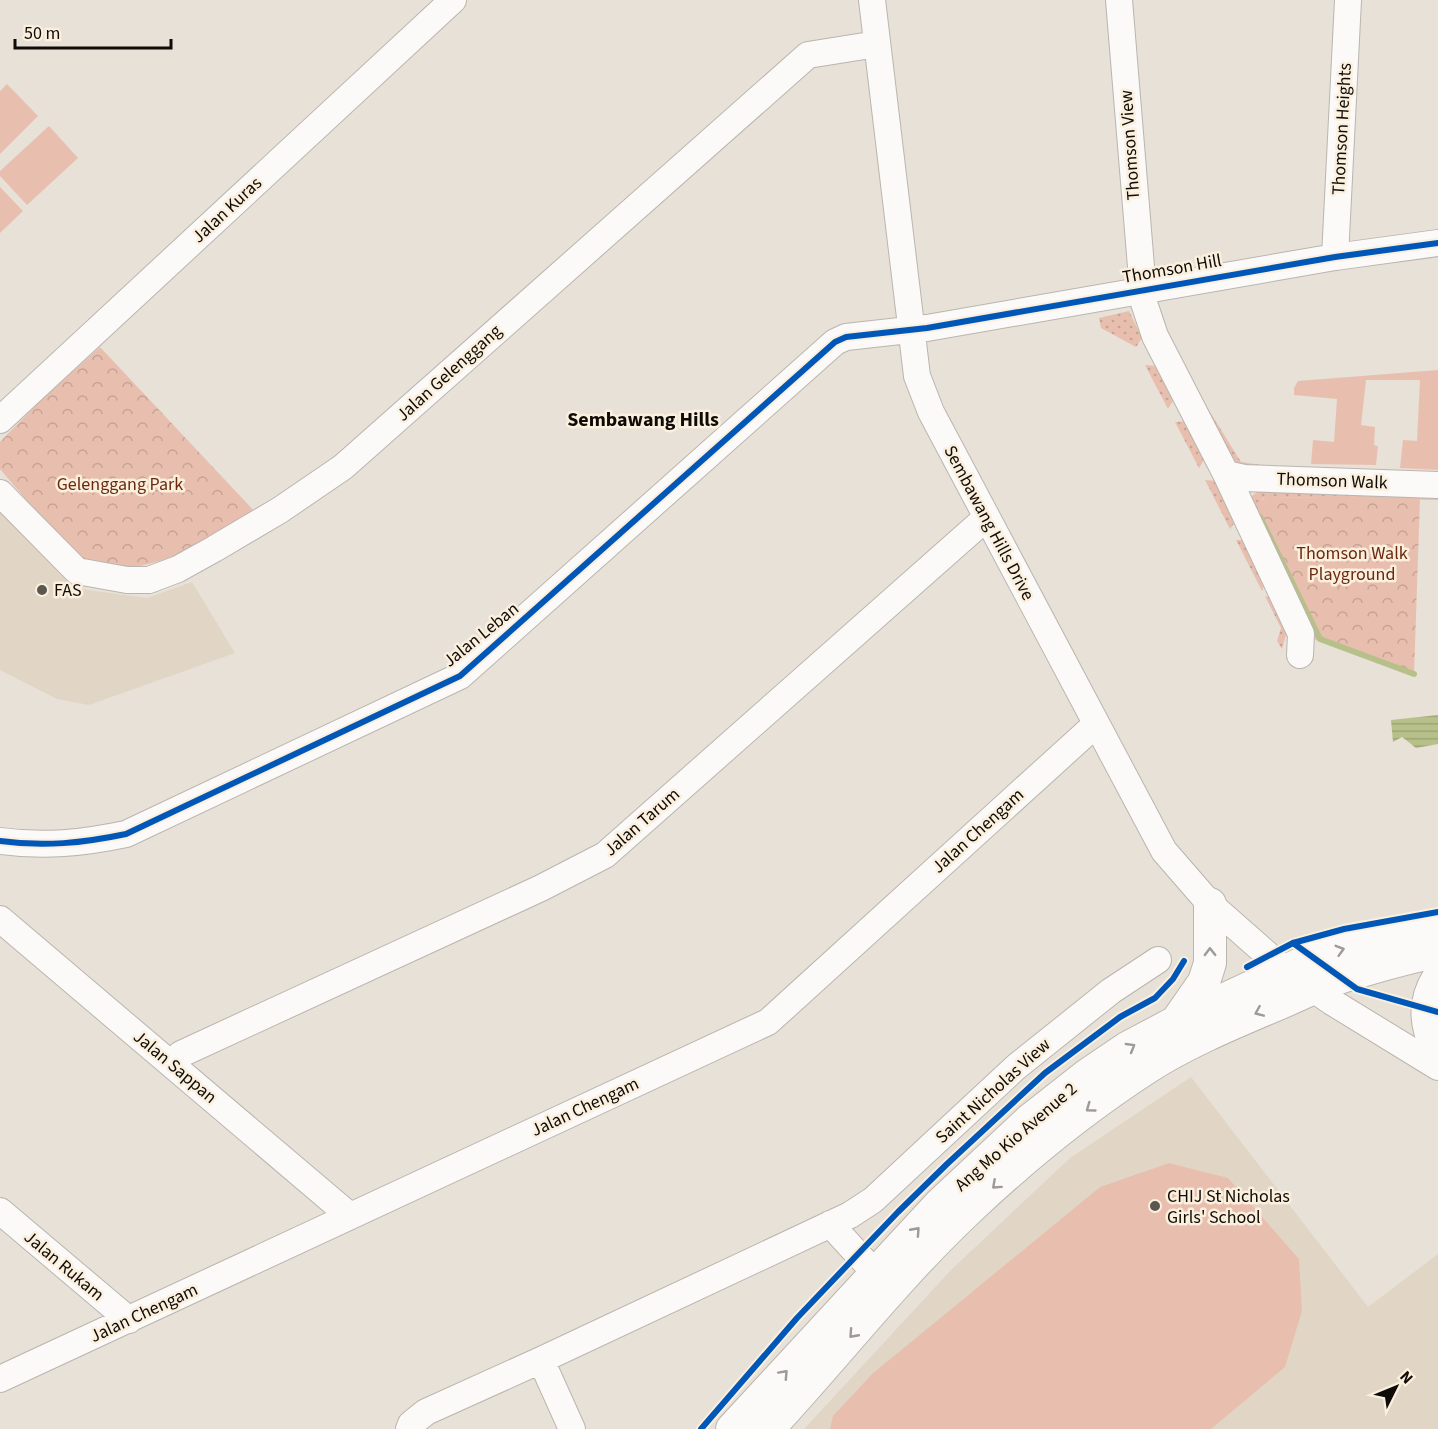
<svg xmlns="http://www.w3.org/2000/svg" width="1438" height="1429" font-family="'Source Sans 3',sans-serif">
<defs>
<pattern id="grass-dots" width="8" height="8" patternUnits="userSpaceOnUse" patternTransform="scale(1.5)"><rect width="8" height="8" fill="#e8bfae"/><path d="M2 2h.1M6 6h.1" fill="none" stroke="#c6a394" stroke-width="1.8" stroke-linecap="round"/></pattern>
<pattern id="park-crowns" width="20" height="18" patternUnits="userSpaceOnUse" patternTransform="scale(1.5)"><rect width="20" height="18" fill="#e8bfae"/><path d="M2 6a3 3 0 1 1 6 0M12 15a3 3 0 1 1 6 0" fill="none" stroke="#c6a394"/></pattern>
<pattern id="water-rules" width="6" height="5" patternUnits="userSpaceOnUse" patternTransform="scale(1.5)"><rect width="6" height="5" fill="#b8c08a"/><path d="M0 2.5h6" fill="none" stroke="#9da476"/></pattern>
</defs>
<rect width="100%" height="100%" fill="#e7e1d7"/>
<!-- built -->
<path fill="#e1d6c5" d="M0,509L81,589L147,598L192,582L235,653L89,705L57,699L0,670Z
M1191,1077L1368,1307L1438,1254V1429H804L951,1270L1070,1158Z"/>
<!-- grass -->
<path fill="url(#grass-dots)" d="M1129,311L1142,338L1136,347L1101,328L1099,318Z
M1145,365L1157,366L1174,399L1168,409Z
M1187,375L1241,462L1282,468L1245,475L1224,455Z
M1187,421L1206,457L1199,468L1175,422Z
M1205,480L1218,481L1237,519L1230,529Z
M1261,488L1438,490V500L1268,497L1262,499L1256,517L1316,640L1301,634L1250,505L1252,496Z
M1236,540H1248L1266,581L1262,591Z
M1265,596L1274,599L1288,628L1282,649L1277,641L1281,628Z"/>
<!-- park -->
<path fill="url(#park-crowns)" d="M100,347L258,515C238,533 214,540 189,550C162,562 116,577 88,561C61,546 22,494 0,469V442L39,402Z
M1267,497L1420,499L1414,674L1316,640L1256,517C1255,507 1258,501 1267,497Z"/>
<!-- garden -->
<path fill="#e8bfae" d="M7,84L38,116L0,154V91Z
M49,126L78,158L27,205L0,176V171Z
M0,187L23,211L0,233Z
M1438,370V470L1400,468L1403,440L1417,441L1420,380H1366L1361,425L1375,427L1374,445L1378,446L1376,465L1311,464L1313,440L1334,442L1337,399L1294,395V388L1298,381Z
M1169,1163L1228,1178L1299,1259L1302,1311L1285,1367L1211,1429H830L833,1416L872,1374L1100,1187Z"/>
<!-- water -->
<path fill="url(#water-rules)" d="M1438,715V744L1416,748L1402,737L1393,742L1391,720Z"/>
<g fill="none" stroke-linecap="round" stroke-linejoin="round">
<!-- stream -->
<path stroke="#b8c08a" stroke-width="6" d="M1260,517L1320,639L1414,674"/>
<defs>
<path id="minor" d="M872,0L917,376L931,412L1164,851L1210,904L1285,970L1332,1002L1438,1067
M1119,0L1144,303L1155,336L1226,474L1301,634L1300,655
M1335,257L1348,0
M0,420L453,0
M1226,474L1244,478L1438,485
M0,493L77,571L127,580H149L178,569L214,549L280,510L343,467L808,55L877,44
M0,841C44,847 83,843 126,834L460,676L835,342L846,337L927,328L1335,257L1438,243
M0,919L350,1216
M170,1063L181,1054L541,888L605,855L986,518
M0,1211L129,1320
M830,1224L889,1288
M541,1360L572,1429
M0,1379L768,1022L1095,725
M409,1429L411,1424L426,1412L541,1360L850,1215L873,1200L1016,1067L1111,991L1158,960"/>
<path id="major" d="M1438,978C1422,1004 1426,1026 1438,1053
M1179,1018L1204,982L1210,963V904
M732,1429L939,1205L1031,1119L1087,1075L1127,1048L1176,1022L1313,958L1383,937L1438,925
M768,1429C835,1357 895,1279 967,1211C1023,1158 1083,1109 1148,1067C1184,1044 1226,1026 1266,1009C1291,999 1316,986 1342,977C1373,967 1406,958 1438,951"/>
</defs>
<!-- minor casing -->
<use href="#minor" stroke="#bab5ae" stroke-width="28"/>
<!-- major casing -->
<use href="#major" stroke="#bab5ae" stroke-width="34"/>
<!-- minor -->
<use href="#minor" stroke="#fbfaf9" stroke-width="26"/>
<!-- major -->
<use href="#major" stroke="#fbfaf9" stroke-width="32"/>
<defs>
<path id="cycleway" d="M0,841C44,847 83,843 126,834L460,676L835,342L846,337L927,328L1335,257L1438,243
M1293,943L1357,989L1438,1012
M1247,967L1293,943L1344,929L1438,912
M701,1429L797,1318L898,1212L947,1164L1045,1073L1120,1017L1155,998L1173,979L1184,961"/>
</defs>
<!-- cycleway casing -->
<use href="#cycleway" stroke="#fbefde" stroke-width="10"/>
<!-- cycleway -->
<use href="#cycleway" stroke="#0057b8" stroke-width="6"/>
</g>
<!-- one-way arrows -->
<defs><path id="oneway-chevron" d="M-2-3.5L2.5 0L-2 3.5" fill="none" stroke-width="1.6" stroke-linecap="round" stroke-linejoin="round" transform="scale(1.5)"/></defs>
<g stroke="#9d9a98">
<use href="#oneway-chevron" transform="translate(1340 950) rotate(-16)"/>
<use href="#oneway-chevron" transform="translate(1210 952) rotate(-91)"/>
<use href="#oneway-chevron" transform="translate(1259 1012) rotate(157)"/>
<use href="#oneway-chevron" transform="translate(1131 1047) rotate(-30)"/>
<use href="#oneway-chevron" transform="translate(1090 1108) rotate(144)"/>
<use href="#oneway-chevron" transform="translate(996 1185) rotate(138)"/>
<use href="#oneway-chevron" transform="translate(916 1231) rotate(-48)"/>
<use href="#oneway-chevron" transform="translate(853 1334) rotate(132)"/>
<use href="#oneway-chevron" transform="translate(784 1374) rotate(-47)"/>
</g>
<!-- markers -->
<g fill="#5b564f" stroke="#fbefde" stroke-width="2">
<circle cx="42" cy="590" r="6"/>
<circle cx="1155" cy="1206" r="6"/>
</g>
<g text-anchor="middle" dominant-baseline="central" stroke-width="5" stroke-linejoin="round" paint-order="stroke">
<!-- street labels -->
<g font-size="18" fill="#0f0b06" stroke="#fbefde">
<text transform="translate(1342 129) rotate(-87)">Thomson Heights</text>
<text transform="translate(1130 145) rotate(-94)">Thomson View</text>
<text transform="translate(227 210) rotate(-43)">Jalan Kuras</text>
<text transform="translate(1172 269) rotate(-10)">Thomson Hill</text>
<text transform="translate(449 373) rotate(-42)">Jalan Gelenggang</text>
<text transform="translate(1332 481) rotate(2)">Thomson Walk</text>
<text transform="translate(989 523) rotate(62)">Sembawang Hills Drive</text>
<text transform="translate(481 635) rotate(-39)">Jalan Leban</text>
<text transform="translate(642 822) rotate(-41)">Jalan Tarum</text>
<text transform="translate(978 831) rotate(-42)">Jalan Chengam</text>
<text transform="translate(175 1067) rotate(40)">Jalan Sappan</text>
<text transform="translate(993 1091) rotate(-42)">Saint Nicholas View</text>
<text transform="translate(585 1107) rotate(-25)">Jalan Chengam</text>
<text transform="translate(1016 1137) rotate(-41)">Ang Mo Kio Avenue 2</text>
<text transform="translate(64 1266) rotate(40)">Jalan Rukam</text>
<text transform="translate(144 1313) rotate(-25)">Jalan Chengam</text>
</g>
<!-- park labels -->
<g font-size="18" fill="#6b280f" stroke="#fbefde">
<text x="120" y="484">Gelenggang Park</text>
<text x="1352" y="553">Thomson Walk<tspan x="1352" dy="21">Playground</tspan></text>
</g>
<!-- poi labels -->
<g font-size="18" fill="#0f0b06" stroke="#fbefde" text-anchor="start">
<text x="54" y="590">FAS</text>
<text x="1167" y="1196">CHIJ St Nicholas<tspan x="1167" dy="21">Girls' School</tspan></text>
</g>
<!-- neighbourhood labels -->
<g font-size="20" font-weight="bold" fill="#0f0b06" stroke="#fbefde">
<text x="643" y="420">Sembawang Hills</text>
</g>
</g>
<!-- north arrow -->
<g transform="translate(1396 1387) rotate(47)" stroke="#fbefde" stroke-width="4.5" paint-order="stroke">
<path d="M0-4.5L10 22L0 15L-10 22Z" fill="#0f0b06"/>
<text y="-9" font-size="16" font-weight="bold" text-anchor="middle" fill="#0f0b06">N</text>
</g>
<!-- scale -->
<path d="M15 39v9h156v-9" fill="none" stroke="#0f0b06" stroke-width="3"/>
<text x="24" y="39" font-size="18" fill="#0f0b06" stroke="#fbefde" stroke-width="4.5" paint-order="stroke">50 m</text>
</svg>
